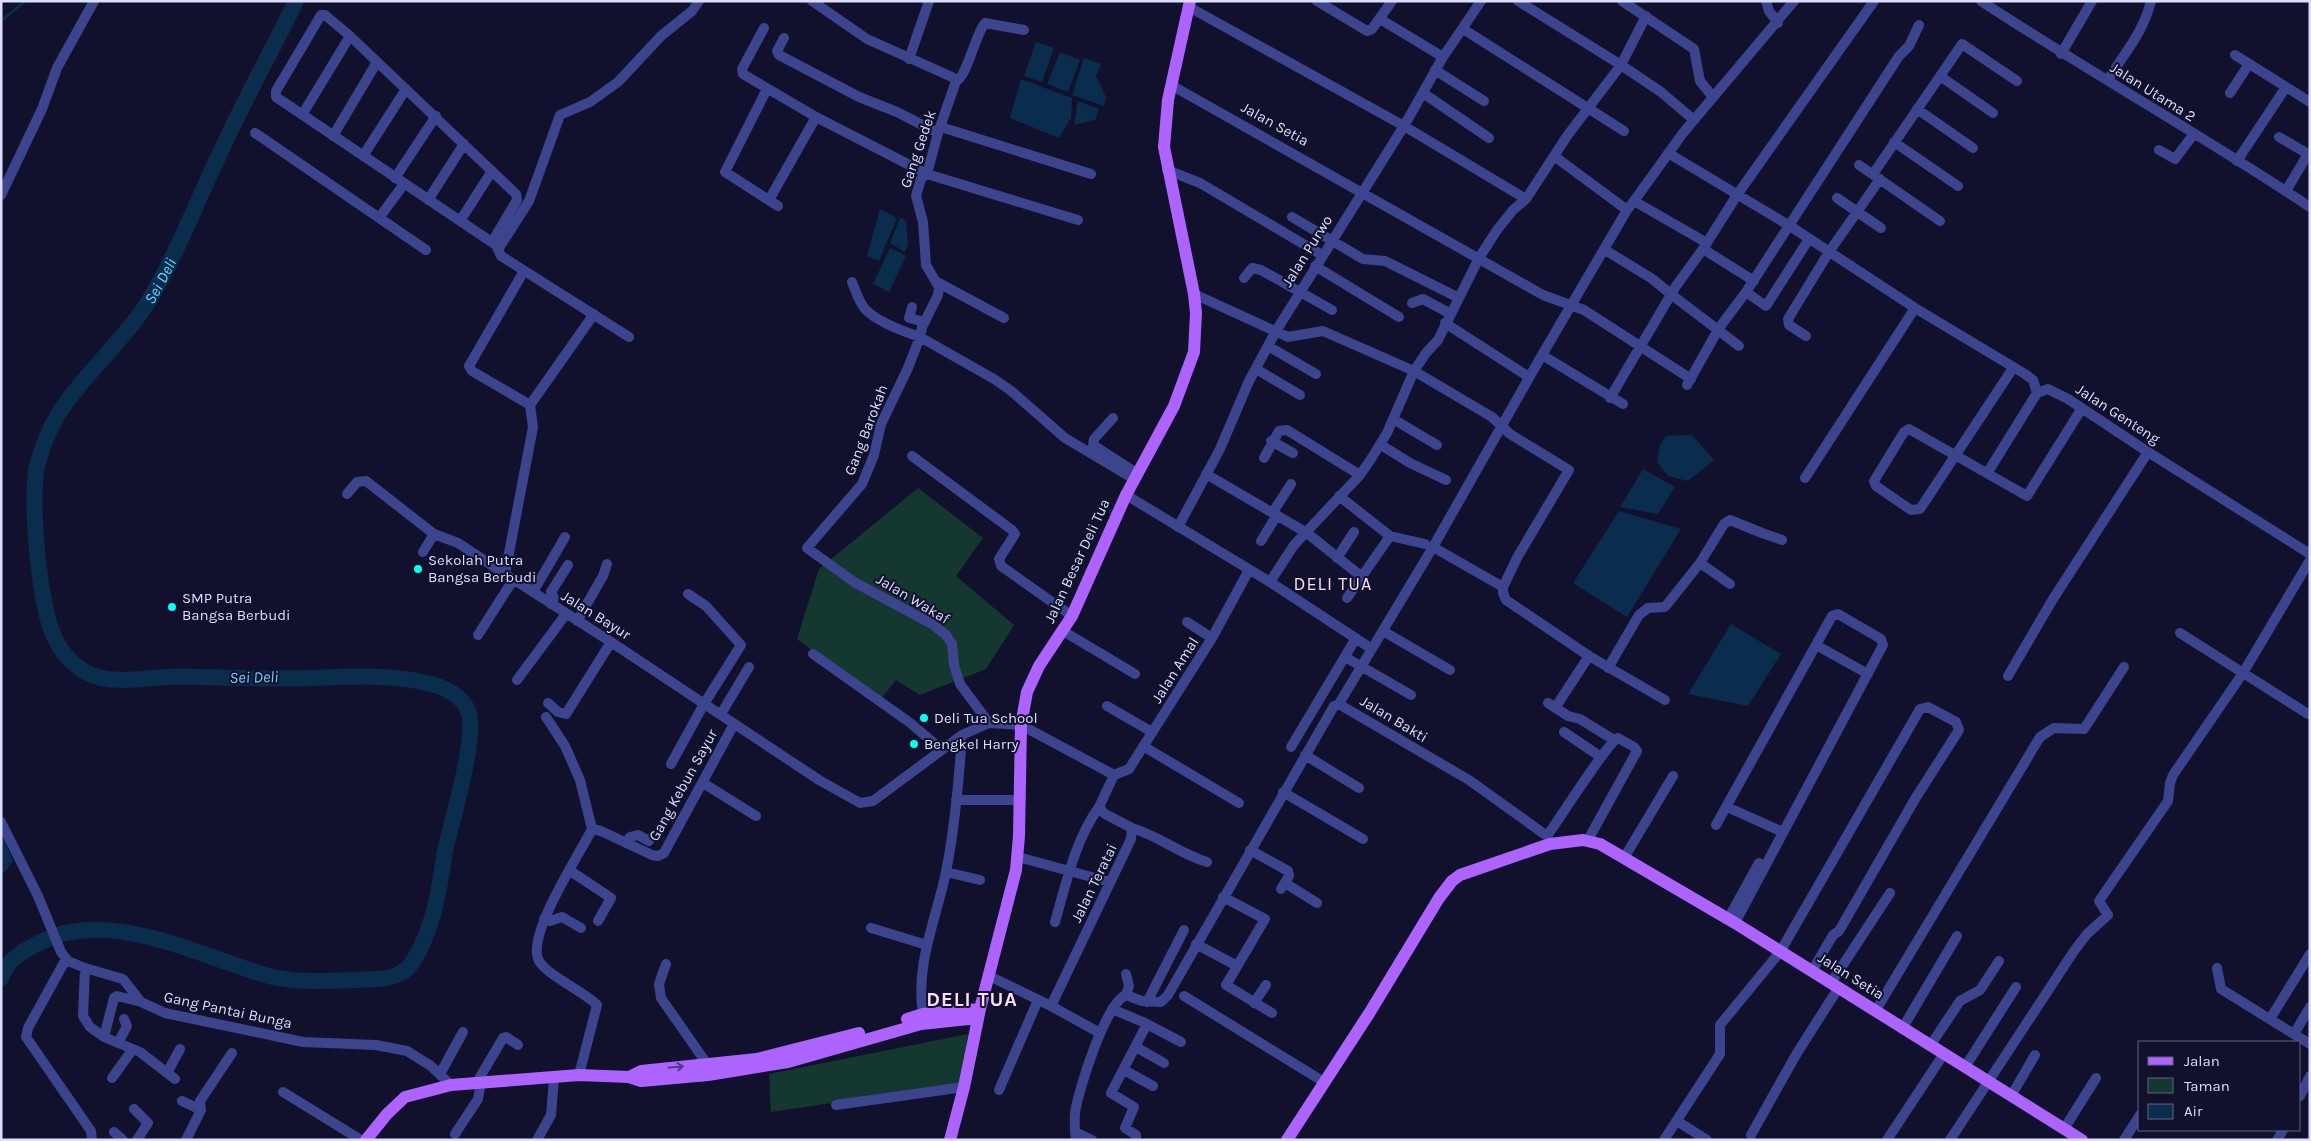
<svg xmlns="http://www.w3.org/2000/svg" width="2311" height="1141" font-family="Karla,sans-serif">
<rect width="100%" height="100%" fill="#11112d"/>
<!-- green -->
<path fill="#143730" d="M918,488L983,538L956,576L1014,625L986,669L920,695L896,680L880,700L797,639L819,569Z
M968,1034L961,1084L771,1112L769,1074Z"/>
<!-- water -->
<path fill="#0a2d4d" d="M1036,42L1054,48L1042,82L1024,76Z
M1060,52L1080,60L1068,92L1047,84Z
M1084,58L1101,64L1096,76L1106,97L1104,106L1072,95Z
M1021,79L1072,98L1071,118L1059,138L1010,118Z
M1078,101L1099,109L1095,120L1074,125Z
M880,209L897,218L879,261L867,256Z
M900,218L906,221L908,244L905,252L890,243Z
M890,248L906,256L889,292L873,284Z
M1692,435L1714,460L1688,481L1668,476L1657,462L1660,445L1666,436Z
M1643,469L1675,487L1658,514L1620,507Z
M1619,511L1681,529L1627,617L1573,583Z
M1731,624L1781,654L1748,706L1688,694Z
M1,832L13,861L6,871L1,873Z"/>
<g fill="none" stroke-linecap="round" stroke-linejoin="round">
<!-- stream -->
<path stroke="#0a2d4d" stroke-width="2.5" d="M1,21L25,1"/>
<!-- river -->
<path stroke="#0a2d4d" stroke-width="16" id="s1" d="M1,978C9,958 22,951 41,942C102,911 178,946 238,966C250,970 262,975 274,977C301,983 329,981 357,980C372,979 390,980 403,972C418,962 431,924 435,906C440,888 442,869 445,851C452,820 476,741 469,714C465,699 450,690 435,685C394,673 348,677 306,678C259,680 212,676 166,677C143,678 114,684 92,675C75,668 61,653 54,636C39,606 29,494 38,462C44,441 53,420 66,403C91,367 125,339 148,302C177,254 197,201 221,151C244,100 272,51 296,1"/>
<!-- minor -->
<path stroke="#3b448d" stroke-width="10" d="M812,1L867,39L952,77L956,81
M1317,1L1367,31L1372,29L1392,1
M1518,1L1621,65L1661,92L1694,120
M1622,1L1694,49L1700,81L1713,97
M1766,1L1769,11L1778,23
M1981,1C2089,72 2202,135 2310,207
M1189,7L1404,126L1526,199
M1380,19L1443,57
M764,28L742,69L743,74L816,117L927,174L1078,220
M1463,29L1624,131
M784,38L777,51L779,55L859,97L897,112L938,133
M2061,54L2092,1
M2235,55L2310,102
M909,59L929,1
M1435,70L1484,101
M1940,76L1993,113
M2108,80C2125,52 2143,33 2151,1
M956,81L938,133L927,174L921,179L916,196L923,222L926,265L939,287L938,295L922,327L920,337L994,379L1010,390L1065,438L1134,479
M956,81C967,77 975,35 985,23L1024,30
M1171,85L1543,295L1584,310L1691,379
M767,89L725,172L778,206
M1423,93L1489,138
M2230,93L2249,64
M1917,109L1973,148
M302,115L350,36
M941,127L1091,174
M255,133L426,250
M333,136L377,62
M2279,137L2308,154
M1894,142L1958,186
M2159,150L2175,159L2193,135
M1668,153L1790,226L1915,308L2025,374L2033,380L2037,393L2048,389L2068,399L2148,452L2310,554
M363,156L406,89
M1554,156L1627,210
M2237,161L2286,87
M1859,165L1940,221
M1167,170L1200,183L1322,255
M1873,174L1962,44L2017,81
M395,178L436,116
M2286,191L2308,154L2310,155
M1,195L42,109L57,68L94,1
M1837,198L1881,228
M428,200L464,144
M769,200L816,117
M1634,201L1683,133L1794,1
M1292,217L1363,259L1385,261L1459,298
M379,218L404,184
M460,221L492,171
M492,242L517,200L516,194L350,36L325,15H321L276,91V97L496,245L501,256L629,337
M499,248L529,201L560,115L590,102L618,82L661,36L692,11L699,1
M1703,249L1754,281
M1605,250L1651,278L1672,295L1739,346
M1315,266L1399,317
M524,271L469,366L472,371L530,405
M1244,278L1252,268L1261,270L1332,310
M852,282C856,292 859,303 866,310C878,322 905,332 920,337L908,368L881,424L874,455L862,484L807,548L854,582L932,624L946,635L952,644L954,665L960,684L989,723
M937,282L1004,318
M1746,292L1766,306L1809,239
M1194,294L1288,337L1323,331L1414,371L1492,417L1510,434L1569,470L1518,556L1503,587
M1412,303L1423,299L1451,314
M912,307L909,318L925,322
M1445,323L1529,377
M1806,336L1789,325L1788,319L1829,252L1880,179
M1268,346L1316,374
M1542,355L1627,210L1634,201L1707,243
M2013,368L1920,509L1911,510L1876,486L1874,481L1904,432L1909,429L2027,496L2082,408
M1256,369L1300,395
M1687,385L1719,328L1746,292L1899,56L1909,46L1919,25
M1610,398L1676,286L1703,249L1737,195L1874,1
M530,405L533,427L505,574L611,642L819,780L860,803L873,801L962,735L989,723L1021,725L1114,775
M530,405L594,314
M1113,418L1094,439L1093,445L1138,474
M1393,419L1437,445
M1271,441L1293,453
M1381,445L1410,463L1446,480
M912,456L1012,530L1015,534L999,559L1001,566L1072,616
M1264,458L1279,431L1287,430L1360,475
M1988,472L2037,393
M1206,474L1307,533L1362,577
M1805,478L1915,308
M347,494L357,482L366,481L434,534L458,543L505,574
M1126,495L1270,582L1372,649
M1339,496L1390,536
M1273,512L1291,484
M1178,527L1220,449L1249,381L1276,331L1404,126L1443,57L1481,1
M1261,541L1277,515
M1433,547L1503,587V593L1506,600L1589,656L1665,700
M423,552L434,534
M1337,558L1354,532
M1700,563L1730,584
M1270,582L1294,545L1360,475L1371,459L1387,433L1414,371L1426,353L1438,340L1479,258L1497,230L1513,210L1526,199L1567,136L1621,65L1646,16
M533,592L565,537
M1347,598L1390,536L1425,544
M551,604L554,598L551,592L568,565
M577,621L603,576L607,564
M1187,622L1212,638
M1063,631L1135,674
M1383,631L1450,670
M2180,633L2308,714
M478,635L513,580
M1816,645L1868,674
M813,654L909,722L941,749
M1345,657L1411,695
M1608,668L1639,615L1648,608L1665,607L1700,563L1724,524L1730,520L1762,533L1782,540
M2008,676L2053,599L2148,452
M517,680L566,614
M548,703L558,712L566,714L611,642
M1548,703L1568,716L1580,719L1614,740
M1107,706L1152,732
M1555,708L1589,656
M721,714L749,667
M546,717L565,746L580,780L592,829
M1564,732L1601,757
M1143,746L1239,803
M1291,747L1356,638
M1305,755L1359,788
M671,764L704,704L741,645L706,606L688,594
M1114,775L1129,769L1212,638L1249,570
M703,783L756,816
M1283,792L1363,839
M956,800H1019
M1727,807L1783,832
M1,822L38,896L61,952L68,961L85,968L123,979L141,1002L165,1013L303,1042L376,1045L407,1051L431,1066L451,1085
M1716,825L1832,616L1838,614L1881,639L1883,645L1735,923
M1132,828C1159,836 1180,854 1207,862
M1547,836C1558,821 1608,742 1618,738L1634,747L1637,751L1588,840
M626,843L630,837L638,835L649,841
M1550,844L1547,836L1469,780L1342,706L1340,702L1433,547L1542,355L1623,404
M1250,850L1288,871L1289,876L1281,889
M1018,857L1110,882
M1624,858L1673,776
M569,870L611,898L598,921
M946,872L980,880
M1285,883L1317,903
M1223,897L1265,919L1226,985L1272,1013
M544,919L550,921L562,917L581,928
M1728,919L1759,863
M1055,922C1066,884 1075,840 1099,807
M871,928L927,945
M1196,944L1237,966
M66,959L28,1028L26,1037L91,1131L92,1140
M666,964L659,984L661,998L707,1064
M85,968L83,1016L90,1027L104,1037L140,1052L175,1079
M2217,968L2221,989L2310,1044
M1126,974L1129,986L1126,995
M989,976L1051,1006L1100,1033
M1831,983L1890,893
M1184,996L1324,1082
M1147,1002L1184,930
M1254,1003L1266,985
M1051,1006L1131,839L1132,828L1105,814L1099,807L1114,775
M1112,1009L1143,1022L1181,1042
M1876,1010L2040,737L2054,728L2084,729L2124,667
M923,1014C915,964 936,920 946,872C955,827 959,780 962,735
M2270,1019L2310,954
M1902,1029L1957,936
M2294,1034L2310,1007
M104,1037L114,998L117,996L141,1002
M118,1043L127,1026L124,1019
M1930,1046L1960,1001L1980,990L1999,961
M1136,1047L1164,1063
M1965,1067L2016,987
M1124,1070L1153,1086
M167,1073L180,1049
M440,1074L463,1032
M579,1075L597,1005C583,991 548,976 539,961C525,936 580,854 592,829L601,831L652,855L658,856L664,853L734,724
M112,1078L133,1049
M477,1082L503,1038L506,1037L518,1045
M999,1090L1038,1000
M283,1092L361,1140
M2011,1096L2035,1055
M2300,1096L2310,1076
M182,1101L201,1110
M836,1105L964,1087
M134,1109L148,1123L137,1140
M1677,1121L1707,1140
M2064,1129L2096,1078
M114,1132L123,1140
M1075,1132L1092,1140
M455,1134L478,1099L481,1082
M1751,1135L1797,1053L1839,987
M186,1140L201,1110L200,1101L232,1053
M537,1140L551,1115L554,1078
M1076,1140C1075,1131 1074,1122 1075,1113C1078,1091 1106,1002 1126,995L1142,1001L1161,1002L1168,995L1334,706L1340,704
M1136,1140V1135L1125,1128L1134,1107L1111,1093L1147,1024
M1664,1140L1720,1054V1025L1780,952L1920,709L1928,707L1956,722L1959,730L1915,799L1839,931L1833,935L1812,971
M1887,1140L1943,1055
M1950,1140L2074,951L2087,934L2108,915L2099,901L2168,801L2170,783L2173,775L2243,673L2310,560
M2124,1140L2140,1115
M2277,1140L2283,1130"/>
<!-- major -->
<path stroke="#ad64ff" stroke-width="12" d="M907,1019L923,1014L980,1009
M629,1077L641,1071L757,1059L859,1033
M366,1140L387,1114L405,1097L451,1085L579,1075L629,1077L641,1081L708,1075L788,1062L921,1024L978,1018
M950,1140L964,1087L980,1009L1016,870L1019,836L1021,725L1027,692L1039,666L1072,616L1126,495L1174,406L1194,352L1196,313L1194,294L1164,147L1168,100L1190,1
M1287,1140L1370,1012L1439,898L1452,881L1460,875L1550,844L1583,840L1600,844L1735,923L2082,1140"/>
</g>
<!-- one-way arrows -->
<defs><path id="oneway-shaft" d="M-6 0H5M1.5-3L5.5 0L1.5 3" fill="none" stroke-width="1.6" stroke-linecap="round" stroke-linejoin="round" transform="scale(1.25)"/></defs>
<use stroke="#57368c" href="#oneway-shaft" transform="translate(676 1067) rotate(-6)"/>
<!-- markers -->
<g fill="#09fff2" stroke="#11112d" stroke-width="2">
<circle cx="418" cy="569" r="5"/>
<circle cx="172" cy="607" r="5"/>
<circle cx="924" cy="718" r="5"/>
<circle cx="914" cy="744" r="5"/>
</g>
<g text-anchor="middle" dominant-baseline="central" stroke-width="4" stroke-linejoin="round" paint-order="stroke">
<!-- street labels -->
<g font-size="15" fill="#dddeff" stroke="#11112d">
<text transform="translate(2153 92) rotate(32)">Jalan Utama 2</text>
<text transform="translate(1275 124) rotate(29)">Jalan Setia</text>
<text transform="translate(918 149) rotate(-71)">Gang Gedek</text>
<text transform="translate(1307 251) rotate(-58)">Jalan Purwo</text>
<text transform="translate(2118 414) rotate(33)">Jalan Genteng</text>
<text transform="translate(866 430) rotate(-69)">Gang Barokah</text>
<text transform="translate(1077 561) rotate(-65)">Jalan Besar Deli Tua</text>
<text transform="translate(913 599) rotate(31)">Jalan Wakaf</text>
<text transform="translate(596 615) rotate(32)">Jalan Bayur</text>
<text transform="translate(1175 670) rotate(-58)">Jalan Amal</text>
<text transform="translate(1394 719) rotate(31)">Jalan Bakti</text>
<text transform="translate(683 785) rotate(-61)">Gang Kebun Sayur</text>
<text transform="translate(1094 883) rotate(-64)">Jalan Teratai</text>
<text transform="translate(1851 976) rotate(32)">Jalan Setia</text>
<text transform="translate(228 1010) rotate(12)">Gang Pantai Bunga</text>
</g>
<!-- poi labels -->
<g font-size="15" fill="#dddeff" stroke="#11112d" text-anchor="start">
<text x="428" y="560">Sekolah Putra<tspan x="428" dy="17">Bangsa Berbudi</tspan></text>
<text x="182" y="598">SMP Putra<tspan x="182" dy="17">Bangsa Berbudi</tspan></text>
<text x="934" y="718">Deli Tua School</text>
<text x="924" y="744">Bengkel Harry</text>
</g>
<!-- water labels -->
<g font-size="16" font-style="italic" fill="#6bd1ff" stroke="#11112d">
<text stroke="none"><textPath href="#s1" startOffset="1541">Sei Deli</textPath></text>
<text transform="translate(254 677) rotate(-1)">Sei Deli</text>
</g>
<!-- quarter labels -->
<g font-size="18" letter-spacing="1" fill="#ffdff8" stroke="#11112d">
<text x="1333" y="584">DELI TUA</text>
</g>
<!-- district labels -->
<g font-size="20" font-weight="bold" letter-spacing="1" fill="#ffdff8" stroke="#11112d">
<text x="972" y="999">DELI TUA</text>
</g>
</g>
<!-- border -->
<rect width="2311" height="1141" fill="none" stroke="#dddeff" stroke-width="5"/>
<!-- legend -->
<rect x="2138" y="1041" width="162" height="90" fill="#11112d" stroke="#636381"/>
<rect x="2148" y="1057" width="25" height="8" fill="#ad64ff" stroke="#636381"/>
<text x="2184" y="1066" font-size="15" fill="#dddeff">Jalan</text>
<rect x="2148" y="1078" width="25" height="15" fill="#143730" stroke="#636381"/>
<text x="2184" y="1091" font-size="15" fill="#dddeff">Taman</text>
<rect x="2148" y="1104" width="25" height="15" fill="#0a2d4d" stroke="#636381"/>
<text x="2184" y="1116" font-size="15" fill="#dddeff">Air</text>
</svg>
